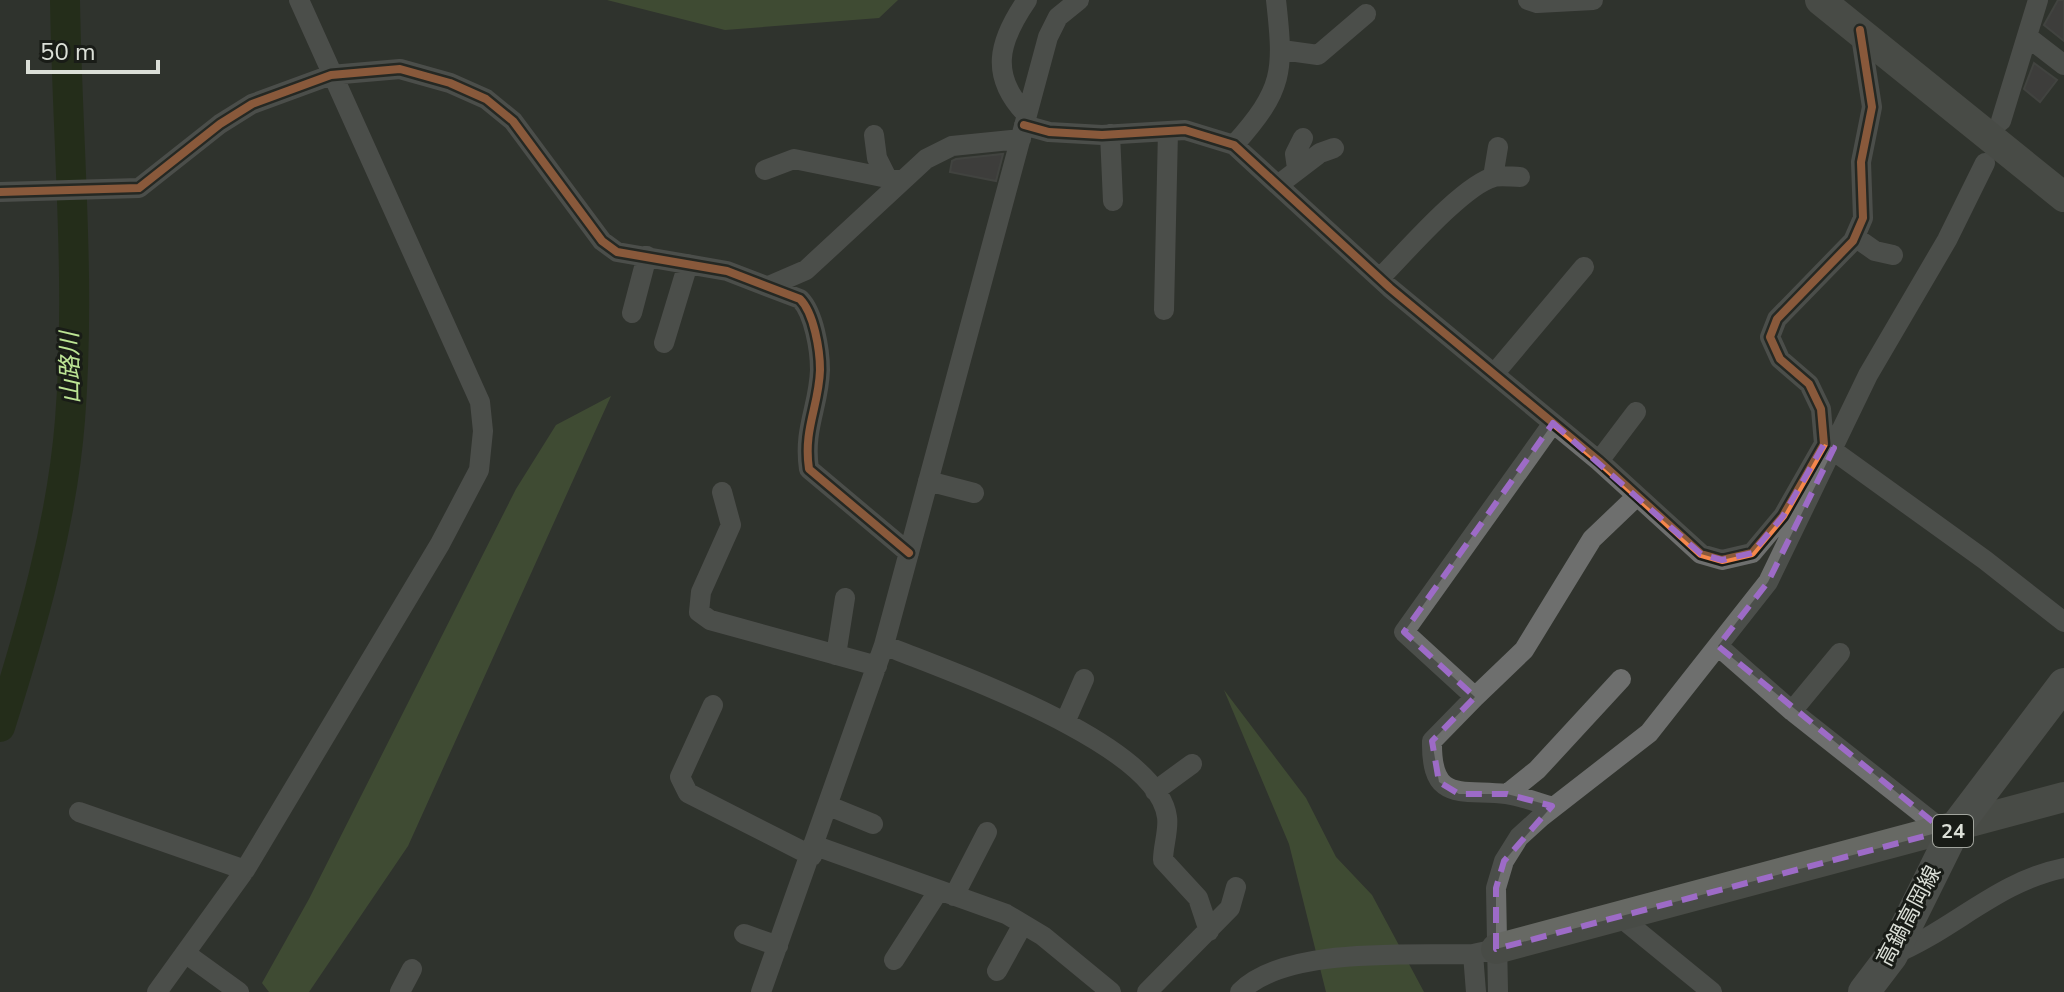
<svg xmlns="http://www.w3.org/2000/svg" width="2064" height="992" font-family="'Nunito Sans','Noto Sans JP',sans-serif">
<rect width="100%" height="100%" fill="#30332d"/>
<!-- forest -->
<path fill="#53693b" d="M607,0H898L879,18L725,30Z
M611,396L408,846L309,992H269L262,983L309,899L516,489L556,425Z
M1224,690L1306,798L1336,857L1372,895L1424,992H1326L1289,844Z"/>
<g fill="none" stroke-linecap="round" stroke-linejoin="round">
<!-- river -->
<path stroke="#172704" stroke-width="30" d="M0,727C31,629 62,523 70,420C81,280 67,139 65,0"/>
</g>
<!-- building -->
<path fill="#4e494d" stroke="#575756" stroke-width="2" d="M2058,0H2064V41L2044,25Z
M2034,63L2057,80L2040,102L2024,89Z
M1003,154L996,181L950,172L952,161L956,159Z"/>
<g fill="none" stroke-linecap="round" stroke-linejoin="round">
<!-- street -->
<path stroke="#6e6f6e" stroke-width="20" d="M1528,0L1537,3L1593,0
M2029,38L2064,65
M1282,50L1318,55L1366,14
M1027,115C989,76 998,42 1027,0
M2001,121L2038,0
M1024,125L1049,132L1102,135L1185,130L1234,145L1390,288L1599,461L1701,554L1722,560L1752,553L1783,516L1824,444L1821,409L1809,384L1780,359L1770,337L1777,319L1853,241L1863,218L1861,162L1872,107L1860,30
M1110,134L1113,201
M874,135L877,158L887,178
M1234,145C1284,89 1284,72 1276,0
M1297,168L1295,154L1303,138
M765,170L794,159L902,181
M1493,177L1498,147
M1278,185L1320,153L1334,148
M0,192L139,188L220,124L252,104L331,75L400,69L450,83L486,99L513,121L602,241L617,252L727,271L800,299C814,313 820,350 820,370C819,406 803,429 809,469L909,553
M1855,237L1875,251L1893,255
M1380,278C1404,254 1463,185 1494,177C1501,175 1512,177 1520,177
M769,286L806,270L926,159L952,146L1021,139
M1164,310L1168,131
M632,313L647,256
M664,343L688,264
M1494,374L1584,267
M1553,423L1404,632L1475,697L1524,650L1592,539L1637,496
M1824,444L1985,560L2064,622
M1599,461L1636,412
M928,481L974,493
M722,492L731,525L701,592L699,612L710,620L877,666
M884,645C947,671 1157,742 1167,817C1169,830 1163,846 1163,860L1198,898L1209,931
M1718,646L1792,711L1944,831
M836,655L845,598
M1475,697L1432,741C1431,803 1460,789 1506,794C1522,796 1538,803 1554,807
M713,705L680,777L688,793L812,856
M1792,711L1840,653
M1066,720L1084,679
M1155,791L1192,764
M1507,794L1537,770L1621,679
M829,806L873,824
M79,812L245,870
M816,846L1006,914L1043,936L1111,992
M954,896L987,832
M1619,916L1712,992
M744,934L778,946
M185,953L239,992
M1473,954L1476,992
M1892,955C1952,931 1998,881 2064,868
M894,960L939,890
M997,971L1023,924
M157,992L245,870L440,544L479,470L483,431L480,402L299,0
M400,992L412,969
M761,992L884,645L1048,37L1058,17L1079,0
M1147,992L1230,908L1236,887
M1240,992C1285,946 1410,956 1473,954L1496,949
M1498,992L1496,888L1504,861L1519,837L1541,817L1649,733L1768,582L1868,375L1947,240L1985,163"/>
<!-- secondary -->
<path stroke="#676964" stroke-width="30" d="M1820,0L2064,197
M1496,949L2064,797"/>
<!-- primary -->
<path stroke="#6e6f6d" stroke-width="32" d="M1864,992L1892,955L1955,828L2064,684"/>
<defs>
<path id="cycleway" d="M1024,125L1049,132L1102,135L1185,130L1234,145L1390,288L1599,461L1701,554L1722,560L1752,553L1783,516L1824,444L1821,409L1809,384L1780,359L1770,337L1777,319L1853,241L1863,218L1861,162L1872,107L1860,30
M0,192L139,188L220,124L252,104L331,75L400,69L450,83L486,99L513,121L602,241L617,252L727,271L800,299C814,313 820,350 820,370C819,406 803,429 809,469L909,553"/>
</defs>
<!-- cycleway casing -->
<use href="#cycleway" stroke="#191c17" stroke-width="13"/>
<!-- cycleway -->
<use href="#cycleway" stroke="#f5874c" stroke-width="8"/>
</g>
<!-- marked area -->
<path d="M0 0H2064V992H0ZM1553,423L1701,554L1722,560L1752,553L1783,516L1824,444L1834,448L1768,582L1718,646L1944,831L1496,949V888L1504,861L1552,806L1507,794H1459L1439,782L1432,741L1475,697L1404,632Z" fill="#30332d" fill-opacity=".55" fill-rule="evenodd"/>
<path fill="none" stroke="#9d6bc7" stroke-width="6" stroke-dasharray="16 10" stroke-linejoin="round" d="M1553,423L1701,554L1722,560L1752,553L1783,516L1824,444L1834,448L1768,582L1718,646L1944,831L1496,949V888L1504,861L1552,806L1507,794H1459L1439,782L1432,741L1475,697L1404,632Z"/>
<g text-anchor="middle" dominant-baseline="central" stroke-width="6" stroke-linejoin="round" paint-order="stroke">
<!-- shield labels -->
<rect fill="#191c17" stroke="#a1a49d" stroke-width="2" x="1933" y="815" width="40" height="32" rx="6"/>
<g font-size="20" font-weight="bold" fill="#dbdfd7">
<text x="1953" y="831">24</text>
</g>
<!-- street labels -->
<g font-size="22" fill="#dbdfd7" stroke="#191c17">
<text transform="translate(1909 916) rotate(-62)">高鍋高岡線</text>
</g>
<!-- water labels -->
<g font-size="24" font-style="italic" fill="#bde595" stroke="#191c17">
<text transform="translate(70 368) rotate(-91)">山路川</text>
</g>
</g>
<!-- scale -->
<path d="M28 60v12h130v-12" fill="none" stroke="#dbdfd7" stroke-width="4"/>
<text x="40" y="60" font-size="24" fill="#dbdfd7" stroke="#191c17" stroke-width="6" paint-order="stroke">50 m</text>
</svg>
